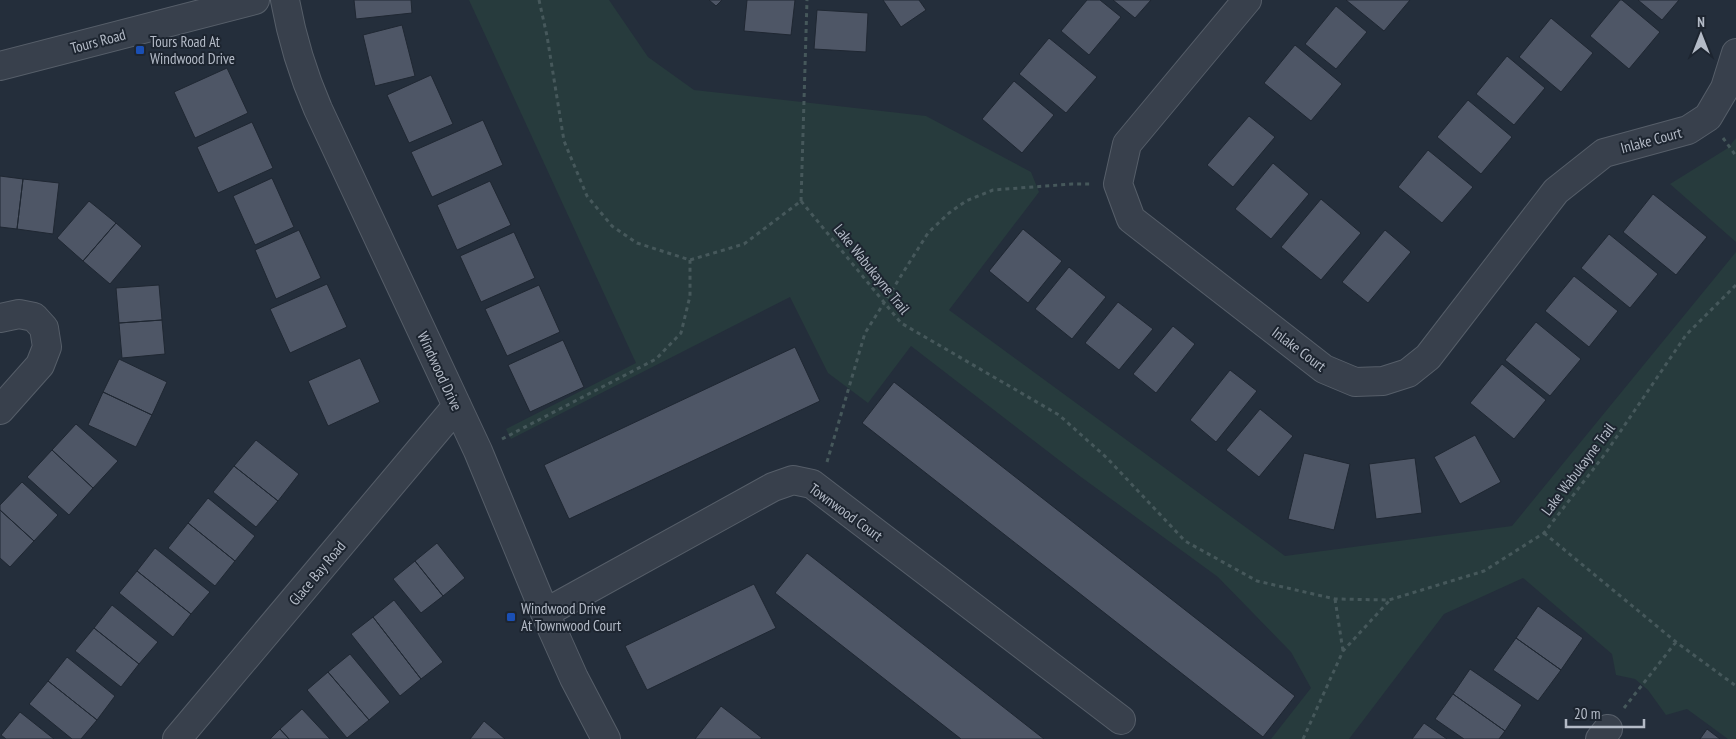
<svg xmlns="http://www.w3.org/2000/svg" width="1736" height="739" font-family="'PT Sans Narrow',sans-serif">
<rect width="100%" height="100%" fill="#242e3b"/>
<!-- green -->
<path fill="#273b3d" d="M469,0H609L648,57L694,90L926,116L1031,172L1039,192L949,310L1285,556L1512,526L1736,252V739H1728L1687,709L1666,715L1648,690L1635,679L1616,675L1612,654L1523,578L1444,614L1349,739H1271L1311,688L1291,652L1218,577L1081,477L911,346L868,403L828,373L790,297L511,439L506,429L636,363Z
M1736,138V242L1670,184L1728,148Z"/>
<!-- building -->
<path fill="#4e5666" stroke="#1f2732" d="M354,0H411L412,13L356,19Z
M709,0H722L716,6Z
M747,0H795L791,35L744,31Z
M883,0H919L926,10L901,27Z
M1087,0H1100L1121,17L1089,55L1061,31Z
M1113,0H1151L1135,18Z
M1346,0H1410L1384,31Z
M1620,0H1622L1660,32L1629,69L1590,36Z
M1638,0H1679L1662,20Z
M1336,6L1367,32L1336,69L1305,44Z
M817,10L868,13L866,52L814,49Z
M1551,18L1593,53L1561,92L1519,57Z
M402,25L415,76L375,86L363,35Z
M1049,38L1097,77L1066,113L1019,74Z
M1295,45L1342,84L1311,121L1264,83Z
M1507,56L1545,88L1514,125L1476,94Z
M227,68L248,113L195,138L174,92Z
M431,75L453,124L409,143L387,95Z
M1014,81L1054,115L1022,153L982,119Z
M1468,100L1512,137L1481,174L1437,137Z
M1249,116L1275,137L1233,187L1207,165Z
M483,120L503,165L432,197L411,152Z
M252,122L273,168L218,193L197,147Z
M1428,150L1473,187L1442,223L1398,187Z
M1273,163L1309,194L1271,239L1235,209Z
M0,176L23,179L17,229L0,227Z
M272,178L294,227L255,245L233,196Z
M23,179L59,183L53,234L17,229Z
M490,181L511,225L457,250L437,205Z
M1653,194L1707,237L1676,275L1623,232Z
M1321,199L1361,233L1321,280L1281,247Z
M89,201L116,223L83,261L57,238Z
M116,223L142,246L110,284L83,261Z
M1023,229L1062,261L1028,303L989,271Z
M299,230L321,278L276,299L255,250Z
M1385,230L1411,252L1368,303L1342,282Z
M514,232L535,278L481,302L460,256Z
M1609,234L1658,274L1630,308L1581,268Z
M1069,267L1106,297L1072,339L1035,309Z
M1574,276L1618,311L1589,347L1545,311Z
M327,284L347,327L290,353L270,309Z
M159,285L162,320L119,323L116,288Z
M539,285L560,332L507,356L485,309Z
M1118,302L1153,329L1119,370L1085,343Z
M162,320L165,354L122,358L119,323Z
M1536,322L1581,359L1550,396L1505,360Z
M1173,326L1195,344L1156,393L1133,374Z
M563,340L584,387L530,412L508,365Z
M795,347L820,401L569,519L544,465Z
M360,358L380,402L328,426L308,381Z
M119,359L167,382L152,415L103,392Z
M1502,364L1546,400L1514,439L1470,403Z
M1230,370L1257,391L1216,442L1190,420Z
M894,382L1295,696L1263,737L862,423Z
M103,392L152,415L136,447L88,425Z
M1260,409L1293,436L1259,477L1226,450Z
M76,424L118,461L93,488L52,450Z
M1475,435L1501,482L1460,504L1434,457Z
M256,440L299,474L278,501L234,466Z
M52,450L93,488L69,515L27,477Z
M1304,453L1350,464L1334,530L1288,519Z
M1415,458L1422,513L1376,519L1369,464Z
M234,466L278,501L256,527L213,492Z
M22,482L58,515L34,541L0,510V505Z
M208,498L255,536L235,561L188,523Z
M0,510L34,541L10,567L0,558Z
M188,523L235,561L215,586L168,548Z
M437,543L465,578L443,596L415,561Z
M155,548L210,592L191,614L137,571Z
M807,553L1044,739H961L775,593Z
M415,561L443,596L421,613L393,579Z
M137,571L191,614L173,637L119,593Z
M754,584L776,628L647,690L625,646Z
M394,600L443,662L421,679L373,617Z
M112,605L158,642L139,664L94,628Z
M1538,606L1583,638L1561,670L1516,638Z
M373,617L421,679L400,696L351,634Z
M94,628L139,664L121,687L75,651Z
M1516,638L1561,670L1538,701L1493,670Z
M350,654L390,702L369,720L328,672Z
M67,657L115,696L97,720L48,681Z
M1470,669L1522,705L1505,731L1453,694Z
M328,672L369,720L347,738L307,690Z
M48,681L97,720L81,739H72L29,704Z
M1453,694L1505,731L1499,739H1464L1435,719Z
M721,706L762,738L760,739H695Z
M302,709L330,739H289L280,729Z
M20,712L54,739H6L1,735Z
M484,721L505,739H470Z
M1424,723L1447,739H1412Z
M280,729L289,739H270Z
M1707,729L1720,739H1700Z"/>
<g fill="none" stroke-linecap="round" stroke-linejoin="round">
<defs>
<path id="minor" d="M285,0C292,39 302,72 318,109L478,451L545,613L574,678L606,739
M1247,0L1127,144L1118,184L1131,219L1324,369L1355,382L1383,381L1408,373L1428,357L1556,191L1604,153L1688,130L1708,117L1725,88L1736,53
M0,66L255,0
M0,318L19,314L34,317L44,328L47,347L40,365L0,410
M545,613L773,487L793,480L812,484L1121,720
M177,739L457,406
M1600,739L1608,729"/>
</defs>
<!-- minor casing -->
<use href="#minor" stroke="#565e69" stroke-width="30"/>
<!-- path -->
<path stroke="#46585b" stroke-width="3" stroke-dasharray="4 4" stroke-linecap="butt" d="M539,0L547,36L564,141L587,196L612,226L637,243L690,260L744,244L801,201
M1723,138L1736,156
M801,201L901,323L1059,415L1107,458L1185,541L1257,581L1335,599L1389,600L1484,571L1544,533L1605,454L1686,335L1736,285
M801,201L807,0
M502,439L656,359L681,333L690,296V260
M827,462L865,333L928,233L949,213L966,201L993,190L1072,184H1092
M1544,533L1676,642L1736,686
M1335,599L1343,651
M1624,708L1676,642
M1303,739L1343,651L1389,601"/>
<!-- minor -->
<use href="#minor" stroke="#38404c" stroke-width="28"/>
</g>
<!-- markers -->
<g fill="#1a4fb4" stroke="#1d2530" stroke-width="2">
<rect x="135" y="45" width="10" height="10" rx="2.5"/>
<rect x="506" y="612" width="10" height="10" rx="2.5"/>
</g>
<g text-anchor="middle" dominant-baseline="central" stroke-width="4" stroke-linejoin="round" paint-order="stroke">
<!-- street labels -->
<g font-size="15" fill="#b4bbc7" stroke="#1d2530">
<text transform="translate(98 41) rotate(-15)">Tours Road</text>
<text transform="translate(1651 140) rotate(-15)">Inlake Court</text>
<text transform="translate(872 269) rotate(51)">Lake Wabukayne Trail</text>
<text transform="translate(1299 349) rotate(37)">Inlake Court</text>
<text transform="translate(440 371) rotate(65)">Windwood Drive</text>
<text transform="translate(1578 469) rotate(-53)">Lake Wabukayne Trail</text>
<text transform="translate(846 512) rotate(36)">Townwood Court</text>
<text transform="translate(317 573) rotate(-50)">Glace Bay Road</text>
</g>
<!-- poi labels -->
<g font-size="15" fill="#b4bbc7" stroke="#1d2530" text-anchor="start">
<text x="150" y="41">Tours Road At<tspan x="150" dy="17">Windwood Drive</tspan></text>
<text x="521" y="608">Windwood Drive<tspan x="521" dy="17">At Townwood Court</tspan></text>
</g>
</g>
<!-- north arrow -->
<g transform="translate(1701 35)" stroke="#1d2530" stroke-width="4" paint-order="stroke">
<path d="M0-4L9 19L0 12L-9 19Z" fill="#b4bbc7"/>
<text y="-8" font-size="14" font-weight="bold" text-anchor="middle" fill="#b4bbc7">N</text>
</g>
<!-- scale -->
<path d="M1566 719v8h78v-8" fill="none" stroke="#b4bbc7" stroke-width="2.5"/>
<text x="1574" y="719" font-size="15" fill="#b4bbc7" stroke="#1d2530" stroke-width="4" paint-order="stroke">20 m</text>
</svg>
